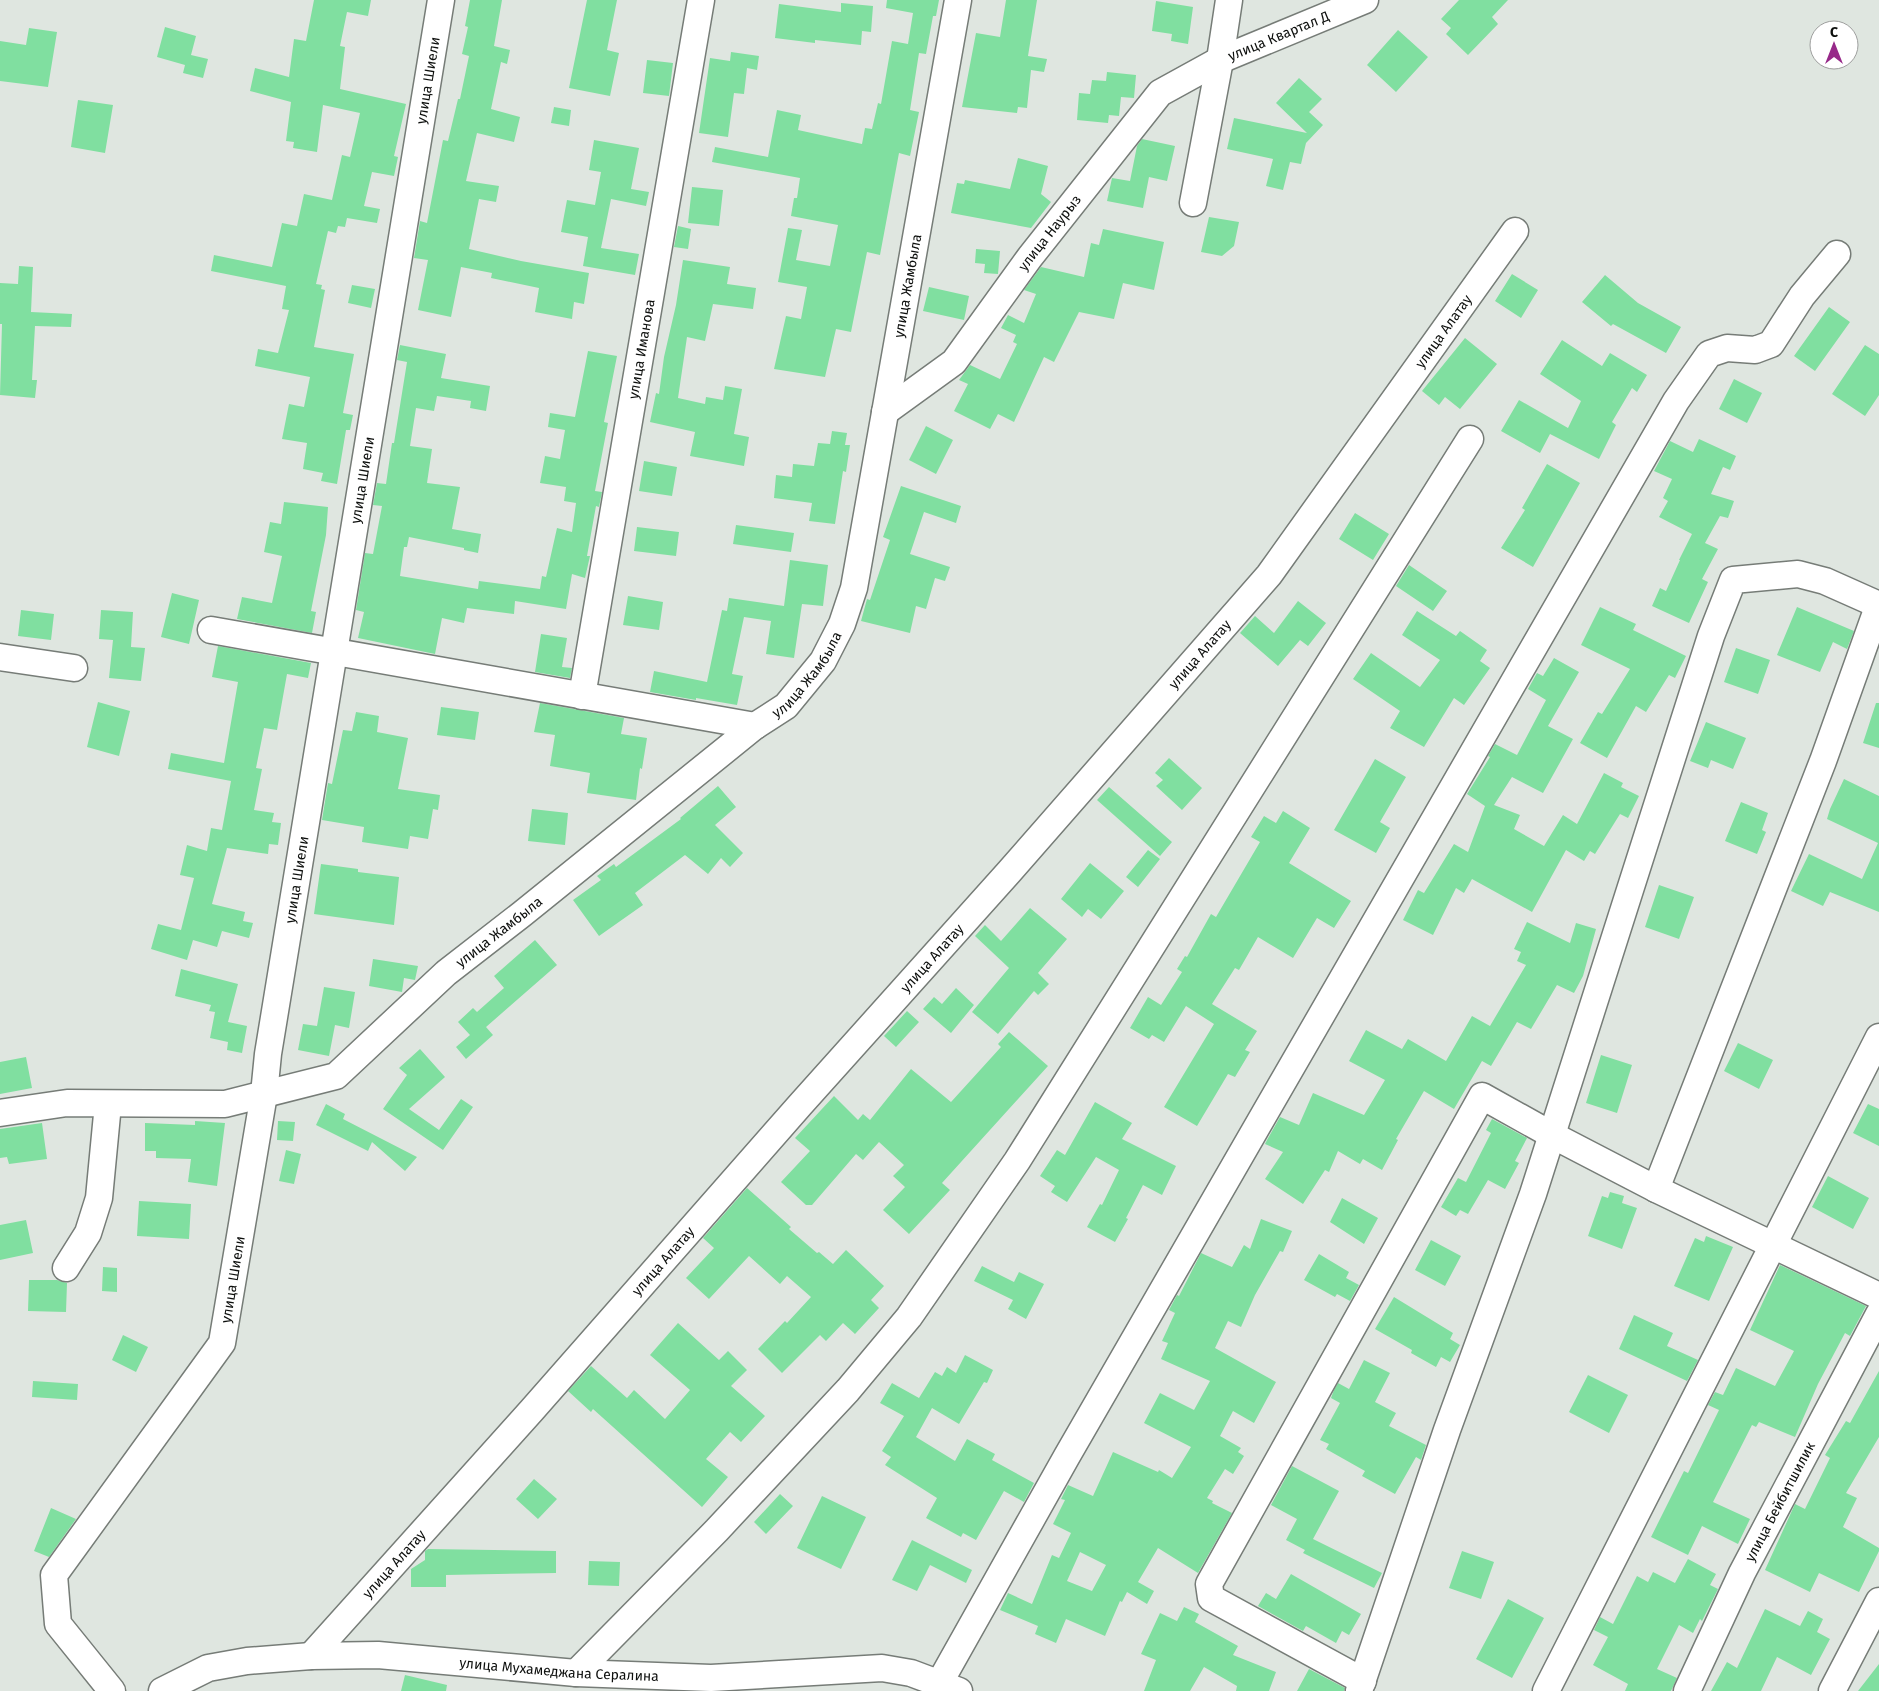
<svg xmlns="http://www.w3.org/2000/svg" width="1879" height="1691" font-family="'Fira Sans',sans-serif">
<rect width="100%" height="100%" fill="#dfe6e0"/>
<!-- building -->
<path fill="#80dfa0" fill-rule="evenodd" d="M314,0H371L368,16L347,12L340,46L345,47L340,89L406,104L394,156L398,157L394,176L372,172L364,206L380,209L377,223L347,218L345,227L338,226L336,233L328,231L316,284L322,285L321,289L325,290L314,347L354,354L343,413L353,415L350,430H346L337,484L321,481L323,473L303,469L307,443L282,439L289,404L304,407L310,377L255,366L258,349L278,353L289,310L282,309L286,286L211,271L214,255L272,267L282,223L297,226L304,194L332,200L342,155L350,157L360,113L323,105L317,152L293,148L294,142L286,141L291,102L250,91L255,68L289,77L294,39L306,41Z
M470,0H502L494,46L510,50L507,64L501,62L491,109L520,117L514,142L477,133L466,181L499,186L496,202L479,199L469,249L521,261L589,273L584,304L574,302L572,319L535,312L539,288L491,278L492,273L461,267L451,317L418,310L428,260L414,258L420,221L427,223L443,140L448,141L458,99H460L469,56L462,54L468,27L465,26Z
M587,0H617L607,50L619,53L610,96L569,88Z
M887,0H939L936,16H933L926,54L919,53L910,110L919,112L910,156L899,153L880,255L867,252L851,332L836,329L825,377L774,369L786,316L801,319L807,287L778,282L788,228L802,230L796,260L830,266L838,225L791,216L794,198H797L800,178L712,162L715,147L768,157L777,110L801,115L798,130L862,144L865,128L872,129L878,103L881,104L892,41L908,44L913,13L886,8Z
M1006,0H1037L1028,56L1047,59L1044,72L1031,70L1027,108L1018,107L1017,113L962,107L976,33L1000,37Z
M1459,0H1508L1492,17L1498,24L1468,55L1446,34L1451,28L1441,19Z
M1156,1L1193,7L1188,44L1171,41L1172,34L1152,31Z
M841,3L873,6L871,32L862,31L861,45L815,40V43L775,38L779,4L841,12Z
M165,27L196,36L191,55L208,59L203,78L183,73L185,65L157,57Z
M29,28L57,32L48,87L0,81V41L26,45Z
M1398,30L1428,57L1396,92L1367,65Z
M731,52L759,56L757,70L747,68L744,94L734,93L728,137L699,133L710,58L730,61Z
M647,60L673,63L669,96L643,93Z
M1107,72L1136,75L1134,98L1121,97L1119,116L1109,115L1108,123L1077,120L1079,93L1090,94L1092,80L1106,81Z
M1299,78L1322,99L1309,112L1323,125L1306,143L1301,164L1290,162L1283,190L1266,186L1273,159L1227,149L1234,118L1307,133L1276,103Z
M78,100L113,105L105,153L71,147Z
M554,107L571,110L569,126L551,123Z
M1142,139L1175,146L1167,181L1149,177L1143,208L1107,201L1112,178L1130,181L1137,146Z
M594,140L639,148L631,189L649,192L646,206L611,199L601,248L639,254L635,275L583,266L588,237L561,232L567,200L595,205L601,172L589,170Z
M1018,158L1048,166L1041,194L1051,202L1031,228L951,213L957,183L964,184L965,180L1010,189Z
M692,187L723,190L719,226L688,223Z
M1209,217L1239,222L1234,246L1222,256L1201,252Z
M678,226L691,229L688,249L674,247Z
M1103,229L1164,242L1154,290L1123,283L1114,319L1079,312L1054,362L1044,357L1014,422L998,414L990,429L954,411L968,384L959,380L970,365L1000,379L1017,344L1013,342L1016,335L1001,328L1008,315L1024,323L1036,294L1024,290L1041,267L1084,277L1091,243L1099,245Z
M976,249L1000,251L998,274L984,273L985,264L975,263Z
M683,260L730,267L727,284L756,288L753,309L713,304L705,341L687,337L678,398L705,404L706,397L723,400L725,386L742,389L734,434L749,437L744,466L690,456L695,432L650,422L656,393L659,394L664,357L676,305Z
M19,266L33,267L31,312L72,314L71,327L35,326L32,380H37L35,398L0,395L2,324H0V283L18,284Z
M1512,274L1538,290L1521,318L1495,301Z
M1605,275L1638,303L1681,327L1666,353L1613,324L1611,326L1582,302Z
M352,285L375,289L371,308L348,303Z
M929,287L969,296L964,320L923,311Z
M1829,307L1850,322L1815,371L1794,356Z
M1465,338L1497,364L1460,409L1445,397L1439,405L1422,391Z
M1562,340L1602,366L1610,353L1647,375L1637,392L1632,388L1612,422L1616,425L1599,459L1550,434L1540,453L1501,431L1519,400L1568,428L1581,401L1540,374Z
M400,345L446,354L441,378L490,386L486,411L470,408L471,401L437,396L434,411L416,408L410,446L432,449L427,483L460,487L452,529L481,534L478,553L464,550V548L409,537L407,547H404L400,576L478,589L479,581L540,589L542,576L546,577L557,528L572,532L576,503L564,501L566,487L540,483L545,456L560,459L565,430L548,427L550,413L575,417L588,351L617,356L604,422L608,423L595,491L602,492L599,507L596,506L587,556H590L585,578L572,574L566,609L515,601L514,614L467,608L464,623L442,618L435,654L358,638L364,612L356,610L365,553L373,554L382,506L373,505L377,483L386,484L392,443H394L407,362L397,360Z
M1865,345L1879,354V395L1865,416L1832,394Z
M1734,379L1762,393L1747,423L1719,409Z
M926,426L953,440L936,474L909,460Z
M832,431L847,433L845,445H850L846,472L843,471L835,524L809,521L812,503L774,498L776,475L792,477L793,464L814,466L818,443L830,444Z
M1699,439L1736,456L1730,470L1723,467L1711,494L1734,501L1728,518L1720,516L1705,543L1718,549L1702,579L1708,582L1689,623L1652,606L1660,588L1666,591L1680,560H1679L1692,534L1659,517L1668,501L1663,498L1672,479L1654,471L1670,441L1693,452Z
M644,461L677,467L672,496L639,491Z
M1547,464L1580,483L1533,567L1501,548L1525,510L1522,508Z
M901,486L961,506L956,523L924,512L910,554L950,567L945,581L935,578L926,609L916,606L910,633L861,621L867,599L870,600L890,540L883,537Z
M284,502L328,507L326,535L311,611L316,612L312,633L237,619L242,597L272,603L282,556L264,552L270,522L281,524Z
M1355,513L1389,534L1373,560L1339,539Z
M736,525L794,533L791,552L733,544Z
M637,527L679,532L676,556L634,551Z
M790,560L828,565L823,606L802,604L794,658L766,654L771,621L744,617L732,674L743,676L737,705L696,698V700L650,692L654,671L707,682L722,610L727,611L729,598L784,606Z
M1409,565L1447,591L1433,611L1396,586Z
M172,593L199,600L189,644L161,637Z
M628,596L663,602L659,630L623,625Z
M1298,601L1326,623L1308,646L1300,640L1278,666L1240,633L1255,616L1274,633Z
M1600,607L1636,624L1633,630L1686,656L1675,678L1669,675L1646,712L1636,706L1607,758L1580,743L1598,712L1602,714L1630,669L1581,645Z
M1797,607L1854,631L1847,649L1833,642L1820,672L1777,655Z
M21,610L54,614L51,640L18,636Z
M101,610L133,612L131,647L145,648L141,681L109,678L113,640L99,639Z
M1417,611L1456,636L1460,631L1487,650L1480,661L1490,668L1464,705L1454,698L1424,747L1390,728L1400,711L1353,679L1371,653L1420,687L1440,660L1402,635Z
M541,634L567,638L562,667L572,668L570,678L535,672Z
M218,646L311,663L308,678L287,674L277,730L264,728L256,768L262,769L254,810L274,813L272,822L281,823L278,845L269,844L268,854L227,848L212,904L245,912L243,921L253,923L249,938L222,931L217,947L193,940L187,960L151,949L158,924L181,930L194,878L180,875L187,845L207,851L211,828L222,830L231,781L168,769L171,753L224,763L238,682L212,677Z
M1736,648L1770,660L1758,694L1724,682Z
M1554,658L1579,672L1548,726L1573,739L1543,793L1512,777L1494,805L1520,815L1514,829L1544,846L1563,815L1577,824L1604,773L1623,783L1621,787L1639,796L1628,818L1620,814L1595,854L1590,851L1584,861L1566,850L1532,912L1472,879L1464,893L1456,888L1433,935L1403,920L1418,890L1424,893L1454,844L1468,852L1485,806L1467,794L1490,757L1488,756L1495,744L1517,755L1546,700L1528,689L1537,673L1543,676Z
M98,702L130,711L119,756L87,747Z
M540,703L624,718L621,734L647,738L642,769L640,768L636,800L587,793L590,773L550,766L555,735L534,732Z
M1876,703H1879V748L1863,743Z
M441,707L479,712L475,740L437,735Z
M356,712L379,716L377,732L408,738L398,789L440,795L438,810L433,809L428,839L410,836L408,849L362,842L364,827L322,820L328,783L332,784L343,730L352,731Z
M1706,722L1746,738L1733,769L1711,760L1708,768L1690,761Z
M1169,758L1202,788L1182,810L1156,786L1163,780L1155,773Z
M1375,759L1406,777L1380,822L1390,828L1376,853L1334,830Z
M1844,779L1879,796V912L1830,892L1823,906L1791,891L1809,854L1862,879L1878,843L1827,819L1830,809Z
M718,786L736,807L715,825L743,853L730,867L721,858L708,874L685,855L635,893L643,905L599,936L573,900L601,880L597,876L614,864L616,867L681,819L680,818Z
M1109,787L1172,842L1160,856L1097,800Z
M1741,802L1768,813L1762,830L1766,832L1757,854L1725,841Z
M532,809L568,813L565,845L528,841Z
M1283,811L1310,828L1289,863L1351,901L1334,928L1317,918L1293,958L1258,937L1239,970L1235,968L1212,1004L1257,1031L1245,1050L1250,1052L1235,1077L1228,1074L1197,1126L1164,1107L1214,1024L1186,1006L1164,1042L1152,1035L1149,1039L1130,1028L1148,997L1161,1005L1182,972L1177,969L1185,956L1187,957L1211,914L1216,917L1260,842L1251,837L1264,816L1276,823Z
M1148,850L1160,859L1138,887L1126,877Z
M1090,863L1124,891L1101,919L1088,909L1082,917L1061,899Z
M321,864L358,869V872L399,877L394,925L314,914Z
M1659,885L1694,897L1679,939L1645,927Z
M1030,908L1067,939L1038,973L1049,984L1038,995L1034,991L998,1034L972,1012L1009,968L975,936L985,925L1001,941Z
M1527,922L1570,943L1576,923L1596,929L1583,976L1574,993L1557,985L1531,1029L1517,1022L1491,1066L1482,1061L1454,1109L1424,1091L1396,1139L1398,1140L1382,1170L1363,1159L1360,1164L1338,1151L1329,1172L1325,1170L1303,1204L1265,1179L1283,1152L1265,1144L1267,1140L1280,1117L1299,1125L1313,1093L1364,1115L1385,1080L1349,1061L1366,1030L1402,1049L1408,1039L1446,1061L1472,1016L1490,1026L1526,965L1517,961L1521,952L1514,949Z
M535,940L557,965L486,1027L493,1035L466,1059L456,1047L470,1035L458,1022L473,1008L477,1012L504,988L494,976Z
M373,959L418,966L415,980L404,978L402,992L369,986Z
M181,969L238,984L228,1022L247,1026L242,1053L227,1050L228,1042L210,1038L215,1012L209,1011L211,1005L175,996Z
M324,987L355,992L349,1028L335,1025L329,1056L298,1050L303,1024L317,1026Z
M956,988L974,1005L951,1033L923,1009L934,997L942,1004Z
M907,1011L919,1022L896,1047L884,1036Z
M1009,1032L1048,1066L942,1183L950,1190L909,1234L883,1210L905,1187L893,1176L904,1165L879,1142L863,1160L856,1154L812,1205H806L781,1182L810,1151L795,1138L834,1096L858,1120L863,1114L870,1120L911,1069L951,1102L1001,1047L998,1044Z
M1738,1043L1773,1060L1759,1089L1724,1071Z
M420,1049L445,1077L409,1109L439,1130L461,1099L473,1107L443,1150L383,1109L407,1075L399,1068Z
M1601,1055L1632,1065L1617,1113L1586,1103Z
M26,1057L32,1088L0,1094V1062Z
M1095,1102L1132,1123L1122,1139L1176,1166L1162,1195L1143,1185L1126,1218L1128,1219L1115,1242L1087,1227L1100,1204L1102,1205L1119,1170L1096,1157L1067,1202L1051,1192L1055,1186L1040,1176L1057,1150L1065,1155Z
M326,1104L345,1114L343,1119L417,1157L405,1171L372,1142L368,1151L316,1125Z
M1868,1104L1879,1109V1146L1853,1133Z
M1492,1119L1527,1138L1515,1161L1519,1163L1505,1189L1488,1180L1468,1214L1460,1210L1456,1216L1441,1207L1458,1178L1466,1182L1491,1133L1486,1130Z
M195,1121L225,1123L217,1186L188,1182L191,1159L156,1158V1151H145V1123L195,1125Z
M278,1121L295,1122L293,1141L277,1140Z
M42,1123L47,1159L9,1164L7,1157L0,1158V1129Z
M286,1150L301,1154L294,1184L279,1181Z
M1828,1176L1869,1198L1853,1229L1812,1207Z
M747,1188L791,1227L789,1229L817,1253L819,1252L833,1264L846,1250L884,1286L871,1300L879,1308L855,1334L843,1323L826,1341L820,1335L782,1373L758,1349L785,1321L787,1323L811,1297L787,1276L780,1284L749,1256L709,1299L686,1278L714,1248L703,1238Z
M1610,1192L1624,1196L1622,1203L1637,1208L1622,1249L1588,1236L1602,1196L1608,1198Z
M1342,1198L1378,1218L1364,1244L1330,1222Z
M139,1201L191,1204L189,1239L137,1236Z
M1261,1219L1292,1231L1283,1252L1280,1251L1255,1295L1241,1327L1228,1321L1215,1348L1276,1382L1254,1423L1233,1411L1220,1436L1241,1448L1238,1452L1244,1456L1233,1474L1225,1469L1207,1498L1213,1501L1212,1503L1232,1513L1198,1573L1158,1548L1138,1582L1154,1591L1147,1604L1127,1592L1122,1602L1120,1601L1105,1636L1066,1619L1056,1643L1035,1634L1038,1626L1000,1610L1008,1593L1032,1604L1052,1555L1059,1558L1071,1533L1053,1524L1065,1500L1061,1499L1068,1485L1093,1496L1113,1452L1158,1472L1159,1470L1172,1478L1191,1447L1144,1423L1160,1393L1194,1410L1210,1381L1161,1359L1168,1343L1162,1341L1175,1313L1169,1310L1177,1295L1179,1296L1201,1253L1232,1267L1244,1245L1250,1249ZM1080,1552L1106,1565L1092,1591L1067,1581Z
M26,1220L33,1253L0,1260V1225Z
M1706,1236L1733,1247L1709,1301L1674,1286L1695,1238L1704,1242Z
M1431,1240L1461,1256L1445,1286L1415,1270Z
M1319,1254L1349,1272L1346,1278L1359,1285L1350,1301L1337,1294L1335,1297L1304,1280Z
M1780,1265L1866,1306L1850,1336L1845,1333L1818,1384L1795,1437L1759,1422L1756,1427L1752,1425L1713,1502L1750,1519L1738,1544L1702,1526L1688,1555L1651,1537L1684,1471L1688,1473L1719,1410L1708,1405L1715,1392L1723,1395L1736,1368L1775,1386L1794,1351L1750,1330Z
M982,1266L1014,1282L1019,1272L1044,1284L1026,1319L1008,1309L1013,1300L974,1281Z
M103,1267L117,1268V1292L102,1291Z
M29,1280H57L67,1283L66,1312L28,1311Z
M1394,1297L1453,1333L1450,1339L1460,1345L1450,1362L1441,1357L1436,1367L1411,1353L1412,1350L1375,1329Z
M1634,1315L1673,1333L1667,1346L1698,1360L1687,1381L1619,1349Z
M678,1323L719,1360L728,1351L747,1370L731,1386L765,1416L741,1442L730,1432L706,1459L728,1477L702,1507L593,1409L591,1412L568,1391L591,1366L627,1398L634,1390L665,1419L690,1390L650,1355Z
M123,1335L148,1347L136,1372L112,1360Z
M965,1355L993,1370L987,1383L984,1382L959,1424L932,1408L916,1437L955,1461L967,1439L995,1454L992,1460L1034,1483L1024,1502L1004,1491L976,1540L963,1533L961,1537L926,1518L937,1498L885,1465L891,1457L882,1451L904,1416L880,1403L892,1383L919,1398L935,1372L942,1376L947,1367L956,1373Z
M1364,1360L1390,1373L1375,1402L1396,1413L1389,1426L1426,1445L1421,1460L1416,1457L1395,1494L1362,1476L1365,1471L1326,1449L1329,1444L1320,1440L1340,1403L1331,1398L1334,1390L1338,1383L1349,1389Z
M1879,1371V1437L1846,1493L1857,1498L1843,1527L1879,1548V1551L1859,1592L1819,1573L1810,1592L1765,1570L1795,1504L1805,1509L1830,1458L1825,1455L1846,1421L1850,1423Z
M1588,1375L1628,1395L1609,1433L1569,1412Z
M33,1381L78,1384L77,1400L32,1397Z
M1292,1466L1339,1491L1313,1539L1382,1573L1374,1588L1303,1553L1305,1550L1286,1540L1297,1519L1271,1505Z
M534,1479L557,1499L538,1519L516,1499Z
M780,1494L793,1506L766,1534L754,1522Z
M822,1496L866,1517L841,1569L797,1548Z
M51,1508L76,1519L49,1557L34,1551Z
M912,1540L972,1570L966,1583L930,1565L917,1591L892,1580Z
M428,1549L556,1551V1573L446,1575V1587H411V1569L425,1560V1551Z
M1462,1551L1494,1562L1481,1599L1449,1588Z
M1688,1559L1716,1574L1710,1585L1718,1589L1702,1621L1700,1619L1693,1633L1679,1625L1657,1669L1677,1678L1671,1691H1625L1628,1684L1593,1665L1608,1637L1594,1630L1600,1617L1613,1624L1637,1576L1648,1582L1653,1572L1675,1583Z
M589,1561L620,1562L619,1586L588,1585Z
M1291,1574L1361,1614L1349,1635L1342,1631L1336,1643L1306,1626L1303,1631L1258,1606L1266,1593L1276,1599Z
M1508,1599L1544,1618L1512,1678L1476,1659Z
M1184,1607L1199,1614L1195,1622L1238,1646L1233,1655L1276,1672L1269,1691H1236L1237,1686L1204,1667L1190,1691H1144L1156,1660L1141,1654L1160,1613L1177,1621Z
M1765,1609L1800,1626L1808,1611L1823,1619L1817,1632L1830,1639L1811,1675L1777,1657L1761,1691H1711L1727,1662L1737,1668Z
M1879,1664V1691H1858Z
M1309,1669L1345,1688L1344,1691H1297Z
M405,1675L447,1685L446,1691H401Z"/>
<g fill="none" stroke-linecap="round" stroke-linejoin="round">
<defs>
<g id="minor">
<path d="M1193,203L1220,60L1229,0"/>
<path id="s1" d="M885,412L954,362L1030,257L1160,93L1220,60L1365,0"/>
<path d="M211,630L755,726"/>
<path d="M0,657L74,668"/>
<path id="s2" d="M582,696L701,0"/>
<path id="s3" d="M0,1113L67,1103L225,1104L336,1076L446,973L522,914L755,726L786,706L823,661L842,624L854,588L958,0"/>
<path d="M1656,1189L1823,761L1879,604"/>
<path d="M66,1268L88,1233L99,1198L108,1104"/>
<path id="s4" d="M311,1656L532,1410L800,1105L1009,872L1269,575L1515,231"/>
<path d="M576,1673L717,1530L848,1390L909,1317L1017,1161L1470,439"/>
<path d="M1363,1681L1211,1598L1209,1584L1482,1096L1552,1135L1656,1189L1879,1296"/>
<path d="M940,1682L1067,1456L1676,401L1709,354L1727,348L1755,350L1771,344L1802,296L1837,254"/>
<path id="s5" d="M112,1691L58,1624L54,1575L222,1343L264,1094L268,1054L441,0"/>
<path id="s6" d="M162,1691L208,1668L247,1661L311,1656L378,1655L576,1673L711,1678L882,1668L911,1673L959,1691"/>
<path d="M1359,1691L1447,1430L1533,1194L1711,636L1733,580L1798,574L1825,581L1879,605"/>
<path d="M1546,1691L1879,1037"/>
<path id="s7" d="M1687,1691L1742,1573L1879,1314"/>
<path d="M1832,1691L1879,1601"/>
</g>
</defs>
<!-- minor casing -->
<use href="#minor" stroke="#767c77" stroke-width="29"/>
<!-- minor -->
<use href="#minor" stroke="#fff" stroke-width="26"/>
</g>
<g text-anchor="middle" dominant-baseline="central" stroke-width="4.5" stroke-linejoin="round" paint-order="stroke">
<!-- street labels -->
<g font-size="14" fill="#0d0f0d" stroke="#fff">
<text stroke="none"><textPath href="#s1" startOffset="556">улица Квартал Д</textPath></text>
<text stroke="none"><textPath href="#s5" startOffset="1701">улица Шиели</textPath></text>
<text stroke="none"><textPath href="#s1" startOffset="246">улица Наурыз</textPath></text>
<text stroke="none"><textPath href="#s3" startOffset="1368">улица Жамбыла</textPath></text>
<text stroke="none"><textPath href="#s4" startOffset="1744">улица Алатау</textPath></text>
<text stroke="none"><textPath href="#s2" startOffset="352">улица Иманова</textPath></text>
<text stroke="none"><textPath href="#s5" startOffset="1296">улица Шиели</textPath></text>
<text stroke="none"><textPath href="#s4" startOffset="1339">улица Алатау</textPath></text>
<text stroke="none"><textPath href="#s3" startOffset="961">улица Жамбыла</textPath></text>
<text stroke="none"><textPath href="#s5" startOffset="891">улица Шиели</textPath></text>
<text stroke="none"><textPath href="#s3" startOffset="558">улица Жамбыла</textPath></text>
<text stroke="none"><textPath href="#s4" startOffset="934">улица Алатау</textPath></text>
<text stroke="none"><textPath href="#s4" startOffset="529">улица Алатау</textPath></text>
<text stroke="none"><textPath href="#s5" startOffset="486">улица Шиели</textPath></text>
<text stroke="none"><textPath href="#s7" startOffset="211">улица Бейбитшилик</textPath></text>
<text stroke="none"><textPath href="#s4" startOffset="124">улица Алатау</textPath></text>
<text stroke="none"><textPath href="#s6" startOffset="404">улица Мухамеджана Сералина</textPath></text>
</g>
</g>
<!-- north arrow -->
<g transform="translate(1834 45)"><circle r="24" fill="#ffffff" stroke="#9e9f9e"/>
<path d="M0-4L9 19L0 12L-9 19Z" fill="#972989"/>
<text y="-8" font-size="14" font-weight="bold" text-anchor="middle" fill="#0d0f0d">С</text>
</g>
</svg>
